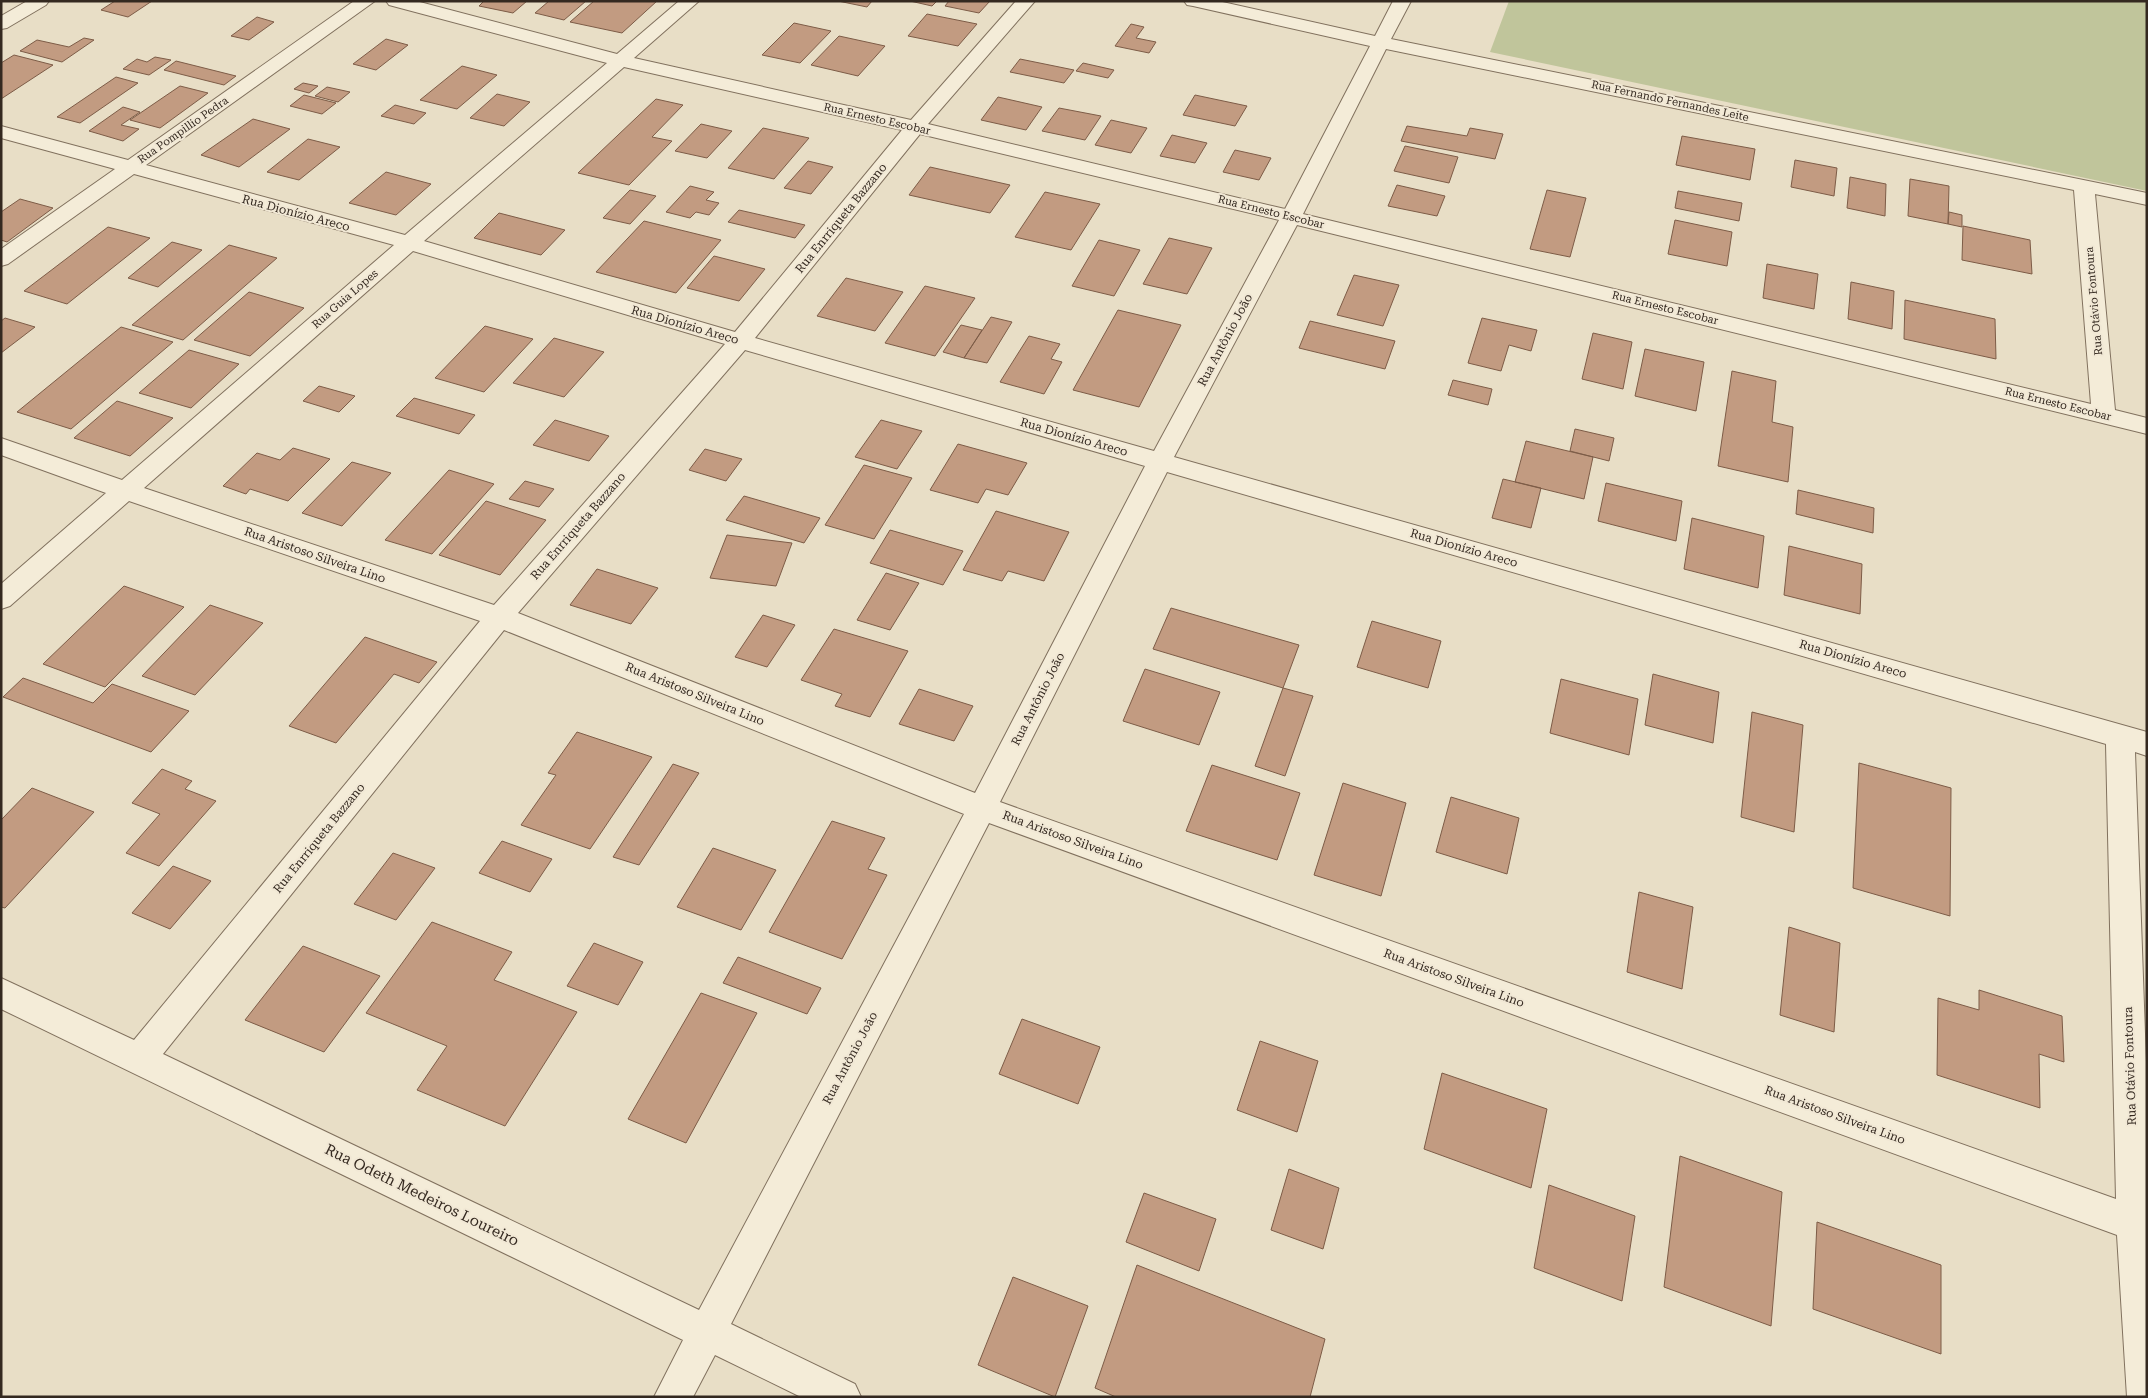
<svg xmlns="http://www.w3.org/2000/svg" width="2148" height="1398" font-family="'Roboto Serif',serif">
<rect width="100%" height="100%" fill="#e8dec6"/>
<!-- green -->
<path fill="#c0c59b" d="M1509,1H2147V191L1490,52Z"/>
<!-- building -->
<path fill="#c29b81" stroke="#7d5c47" d="M115,1H152L128,17L101,10Z
M484,1H527L513,13L479,6Z
M549,1H586L564,20L535,13Z
M594,1H657L622,33L570,22Z
M838,1H872L867,7Z
M910,1H937L932,6Z
M949,1H990L979,13L945,6Z
M927,14L977,24L958,46L908,36Z
M257,17L274,22L249,40L231,36Z
M794,23L831,31L800,63L762,55Z
M1131,24L1144,27L1136,38L1156,42L1149,53L1115,46Z
M839,36L885,46L858,76L811,65Z
M84,38L94,40L62,62L20,51L37,40L69,47Z
M386,39L408,45L376,70L353,64Z
M14,55L53,65L1,99V63Z
M155,57L171,60L149,75L123,69L137,59L147,62Z
M1020,59L1074,70L1064,83L1010,72Z
M176,61L236,76L224,85L164,70Z
M1083,63L1114,70L1108,78L1076,71Z
M462,66L497,75L457,109L420,100Z
M116,77L138,83L80,123L57,117Z
M303,83L318,86L309,93L294,89Z
M180,86L208,93L160,128L130,120Z
M327,87L350,92L338,102L315,96Z
M497,94L530,102L504,126L470,118Z
M304,95L336,103L322,114L290,106Z
M1195,95L1247,106L1235,126L1183,115Z
M998,97L1042,107L1026,130L981,120Z
M656,99L683,105L652,137L672,141L629,185L578,173Z
M395,105L426,113L414,124L381,116Z
M123,107L140,112L121,125L139,129L123,141L89,131Z
M1059,108L1101,116L1085,140L1042,131Z
M253,119L290,129L239,167L201,155Z
M1111,120L1147,128L1131,153L1095,145Z
M701,124L732,131L707,158L675,151Z
M1407,126L1467,136L1470,128L1503,134L1495,159L1401,141Z
M763,128L809,138L774,179L728,168Z
M1172,135L1207,143L1195,163L1160,156Z
M1682,136L1755,149L1750,180L1676,165Z
M308,139L340,147L299,180L267,172Z
M1405,146L1458,157L1449,183L1394,171Z
M1235,150L1271,158L1259,180L1223,172Z
M1795,160L1837,168L1834,196L1791,187Z
M808,161L833,167L811,194L784,188Z
M930,167L1010,185L990,213L909,195Z
M386,172L431,184L396,215L349,203Z
M1850,177L1886,184L1885,216L1847,208Z
M1910,179L1949,186L1948,224L1908,216Z
M1397,185L1445,196L1437,216L1388,206Z
M690,186L714,192L706,200L719,203L709,215L696,212L690,218L666,212Z
M630,190L656,196L630,224L603,218Z
M1547,190L1586,198L1570,257L1530,249Z
M1678,191L1742,203L1739,221L1675,208Z
M1045,192L1100,204L1071,250L1015,237Z
M20,199L53,208L7,242L1,240V212Z
M739,210L805,225L795,238L728,222Z
M1949,212L1962,215V227L1948,224Z
M499,213L565,230L541,255L474,238Z
M1675,220L1732,232L1727,266L1668,254Z
M644,221L721,240L676,293L596,272Z
M1963,226L2030,240L2032,274L1962,260Z
M108,227L150,238L67,304L24,291Z
M1169,238L1212,248L1187,294L1143,284Z
M1099,240L1140,250L1114,296L1072,286Z
M172,242L202,250L158,287L128,278Z
M229,245L277,258L183,340L132,325Z
M714,256L765,269L739,301L687,288Z
M1767,264L1818,274L1814,309L1763,298Z
M1354,275L1399,285L1383,326L1337,315Z
M846,278L903,292L875,331L817,316Z
M1851,282L1894,291L1892,329L1848,319Z
M925,286L975,298L935,356L885,343Z
M249,292L304,308L250,356L194,340Z
M1905,300L1995,319L1996,359L1904,339Z
M1118,310L1181,325L1139,407L1073,390Z
M991,317L1012,322L987,363L964,358Z
M5,318L35,327L1,353V321Z
M1482,318L1537,330L1531,351L1509,345L1501,371L1468,363Z
M1310,321L1395,341L1385,369L1299,348Z
M961,325L982,330L964,358L943,352Z
M485,326L533,339L484,392L435,378Z
M121,327L173,342L71,429L17,412Z
M1593,333L1632,342L1623,389L1582,379Z
M1029,336L1060,344L1051,359L1062,362L1044,394L1000,382Z
M554,338L604,352L564,397L513,383Z
M1645,349L1704,362L1696,411L1635,396Z
M189,350L239,364L191,408L139,393Z
M1732,371L1776,381L1772,422L1793,427L1788,482L1718,466Z
M1453,380L1492,389L1488,405L1448,395Z
M319,386L355,396L339,412L303,401Z
M414,398L475,415L459,434L396,416Z
M117,401L173,418L130,456L74,438Z
M555,420L609,436L589,461L533,445Z
M881,420L922,431L897,469L855,457Z
M1575,429L1614,438L1609,461L1570,451Z
M1526,441L1593,457L1584,499L1515,482Z
M958,444L1027,463L1008,495L986,489L978,503L930,490Z
M293,448L330,459L288,501L250,489L246,494L223,486L257,453L280,460Z
M705,449L742,459L726,481L689,470Z
M352,462L391,473L342,526L302,513Z
M864,465L912,478L874,539L825,525Z
M449,470L494,484L432,554L385,540Z
M1503,479L1541,488L1531,528L1492,518Z
M525,481L554,489L539,507L509,499Z
M1606,483L1682,501L1676,541L1598,521Z
M1798,490L1874,508L1873,533L1796,514Z
M744,496L820,518L804,543L726,520Z
M486,501L546,520L500,575L439,555Z
M996,511L1069,532L1044,581L1008,571L1002,581L963,570Z
M1692,518L1764,536L1758,588L1684,569Z
M890,530L963,551L943,585L870,563Z
M727,535L792,543L776,586L710,578Z
M1789,546L1862,564L1860,614L1784,595Z
M597,569L658,588L631,624L570,605Z
M886,573L919,583L890,630L857,620Z
M124,586L184,607L105,687L43,664Z
M210,605L263,623L195,695L142,676Z
M1171,608L1299,645L1283,688L1153,649Z
M763,615L795,625L767,667L735,657Z
M1372,621L1441,641L1428,688L1357,667Z
M834,629L908,651L870,717L835,706L842,694L801,680Z
M365,637L437,662L419,683L394,674L336,743L289,726Z
M1145,669L1220,692L1199,745L1123,721Z
M1653,674L1719,692L1713,743L1645,725Z
M23,678L93,703L112,684L189,711L151,752L3,697Z
M1561,679L1638,699L1629,755L1550,733Z
M1283,688L1313,696L1285,776L1255,766Z
M919,689L973,706L954,741L899,724Z
M1752,712L1803,725L1794,832L1741,817Z
M577,732L652,757L590,849L521,825L556,775L548,773Z
M1859,763L1951,788L1950,916L1853,888Z
M673,764L699,773L639,865L613,857Z
M1212,765L1300,793L1277,860L1186,831Z
M162,769L192,781L185,789L216,801L159,866L126,853L160,814L132,803Z
M1343,783L1406,803L1381,896L1314,875Z
M32,788L94,812L5,908L1,907V820Z
M1451,797L1519,818L1507,874L1436,852Z
M832,821L885,838L868,869L887,875L842,959L769,932Z
M502,841L552,859L530,892L479,873Z
M713,848L776,870L741,930L677,907Z
M393,853L435,868L396,920L354,904Z
M173,866L211,881L170,929L132,913Z
M1639,892L1693,907L1682,989L1627,972Z
M432,922L512,952L494,980L577,1012L505,1126L417,1090L447,1046L366,1013Z
M1789,927L1840,943L1834,1032L1780,1015Z
M594,943L643,962L618,1005L567,986Z
M303,946L380,976L324,1052L245,1020Z
M738,957L821,988L807,1014L723,983Z
M1979,990L2062,1016L2064,1062L2039,1054L2040,1108L1937,1075L1938,998L1979,1010Z
M701,993L757,1013L686,1143L628,1119Z
M1022,1019L1100,1047L1078,1104L999,1074Z
M1260,1041L1318,1061L1297,1132L1237,1110Z
M1442,1073L1547,1109L1531,1188L1424,1149Z
M1680,1156L1782,1192L1771,1326L1664,1287Z
M1289,1169L1339,1188L1323,1249L1271,1230Z
M1549,1185L1635,1216L1622,1301L1534,1268Z
M1144,1193L1216,1219L1199,1271L1126,1242Z
M1817,1222L1941,1265V1354L1813,1309Z
M1137,1265L1325,1339L1310,1397H1116L1095,1388Z
M1013,1277L1088,1306L1055,1397L978,1365Z"/>
<g fill="none" stroke-linecap="round" stroke-linejoin="round">
<defs>
<path id="street" d="M27,1H49L46,5L7,28L1,29V16Z
M354,1H375L146,165L405,235L607,63L389,5L386,1H416L617,54L679,1H699L634,58L911,120L1016,1H1035L928,124L1285,209L1370,46L1193,6L1187,5L1184,1H1218L1375,36L1393,1H1411L1391,39L2147,193V205L2095,194L2115,410L2147,418V434L1297,225L1174,457L2147,732V756L2135,752L2147,1090V1397H2127L2117,1235L989,823L731,1324L855,1384L861,1397H801L715,1355L693,1397H654L683,1340L1,1009V978L134,1040L480,621L129,501L10,606L1,609V584L106,493L1,455V438L122,480L394,245L134,174L8,264L1,266V249L115,169L1,138V126L128,160ZM1386,49L2074,190L2091,404L1303,214ZM624,67L902,130L735,332L424,241ZM920,134L1279,220L1154,451L755,338ZM413,251L725,344L494,605L144,488ZM745,350L1145,466L975,793L518,613ZM1167,472L2106,744L2116,1199L1000,802ZM504,630L964,814L699,1310L163,1054Z"/>
</defs>
<!-- street casing -->
<use href="#street" stroke="#81715e" stroke-width="2"/>
<!-- street -->
<use href="#street" fill="#f4ecd8" fill-rule="evenodd"/>
</g>
<g text-anchor="middle" dominant-baseline="central" stroke-width="4" stroke-linejoin="round" paint-order="stroke">
<!-- far-street labels -->
<g font-size="11" fill="#342920" stroke="#f1e8d5">
<text transform="translate(1670 101) rotate(12)">Rua Fernando Fernandes Leite</text>
<text transform="translate(877 119) rotate(13)">Rua Ernesto Escobar</text>
<text transform="translate(183 130) rotate(-35)">Rua Pompillio Pedra</text>
<text transform="translate(1271 212) rotate(14)">Rua Ernesto Escobar</text>
<text transform="translate(345 299) rotate(-41)">Rua Guia Lopes</text>
<text transform="translate(2094 301) rotate(-95)">Rua Otávio Fontoura</text>
<text transform="translate(1665 308) rotate(14)">Rua Ernesto Escobar</text>
<text transform="translate(2058 404) rotate(14)">Rua Ernesto Escobar</text>
</g>
<!-- street labels -->
<g font-size="12" fill="#342920" stroke="#f1e8d5">
<text transform="translate(296 213) rotate(15)">Rua Dionízio Areco</text>
<text transform="translate(841 218) rotate(-51)">Rua Enrriqueta Bazzano</text>
<text transform="translate(685 325) rotate(16)">Rua Dionízio Areco</text>
<text transform="translate(1225 340) rotate(-62)">Rua Antônio João</text>
<text transform="translate(1074 437) rotate(16)">Rua Dionízio Areco</text>
<text transform="translate(578 526) rotate(-49)">Rua Enrriqueta Bazzano</text>
<text transform="translate(1464 548) rotate(16)">Rua Dionízio Areco</text>
<text transform="translate(315 555) rotate(19)">Rua Aristoso Silveira Lino</text>
<text transform="translate(1853 659) rotate(16)">Rua Dionízio Areco</text>
<text transform="translate(695 694) rotate(22)">Rua Aristoso Silveira Lino</text>
<text transform="translate(1038 699) rotate(-63)">Rua Antônio João</text>
<text transform="translate(319 838) rotate(-51)">Rua Enrriqueta Bazzano</text>
<text transform="translate(1073 840) rotate(20)">Rua Aristoso Silveira Lino</text>
<text transform="translate(1454 978) rotate(20)">Rua Aristoso Silveira Lino</text>
<text transform="translate(850 1058) rotate(-62)">Rua Antônio João</text>
<text transform="translate(2130 1066) rotate(-92)">Rua Otávio Fontoura</text>
<text transform="translate(1835 1115) rotate(20)">Rua Aristoso Silveira Lino</text>
</g>
<!-- near-street labels -->
<g font-size="15" fill="#342920" stroke="#f1e8d5">
<text transform="translate(422 1195) rotate(26)">Rua Odeth Medeiros Loureiro</text>
</g>
</g>
<!-- border -->
<rect width="2148" height="1398" fill="none" stroke="#342920" stroke-width="5"/>
</svg>
